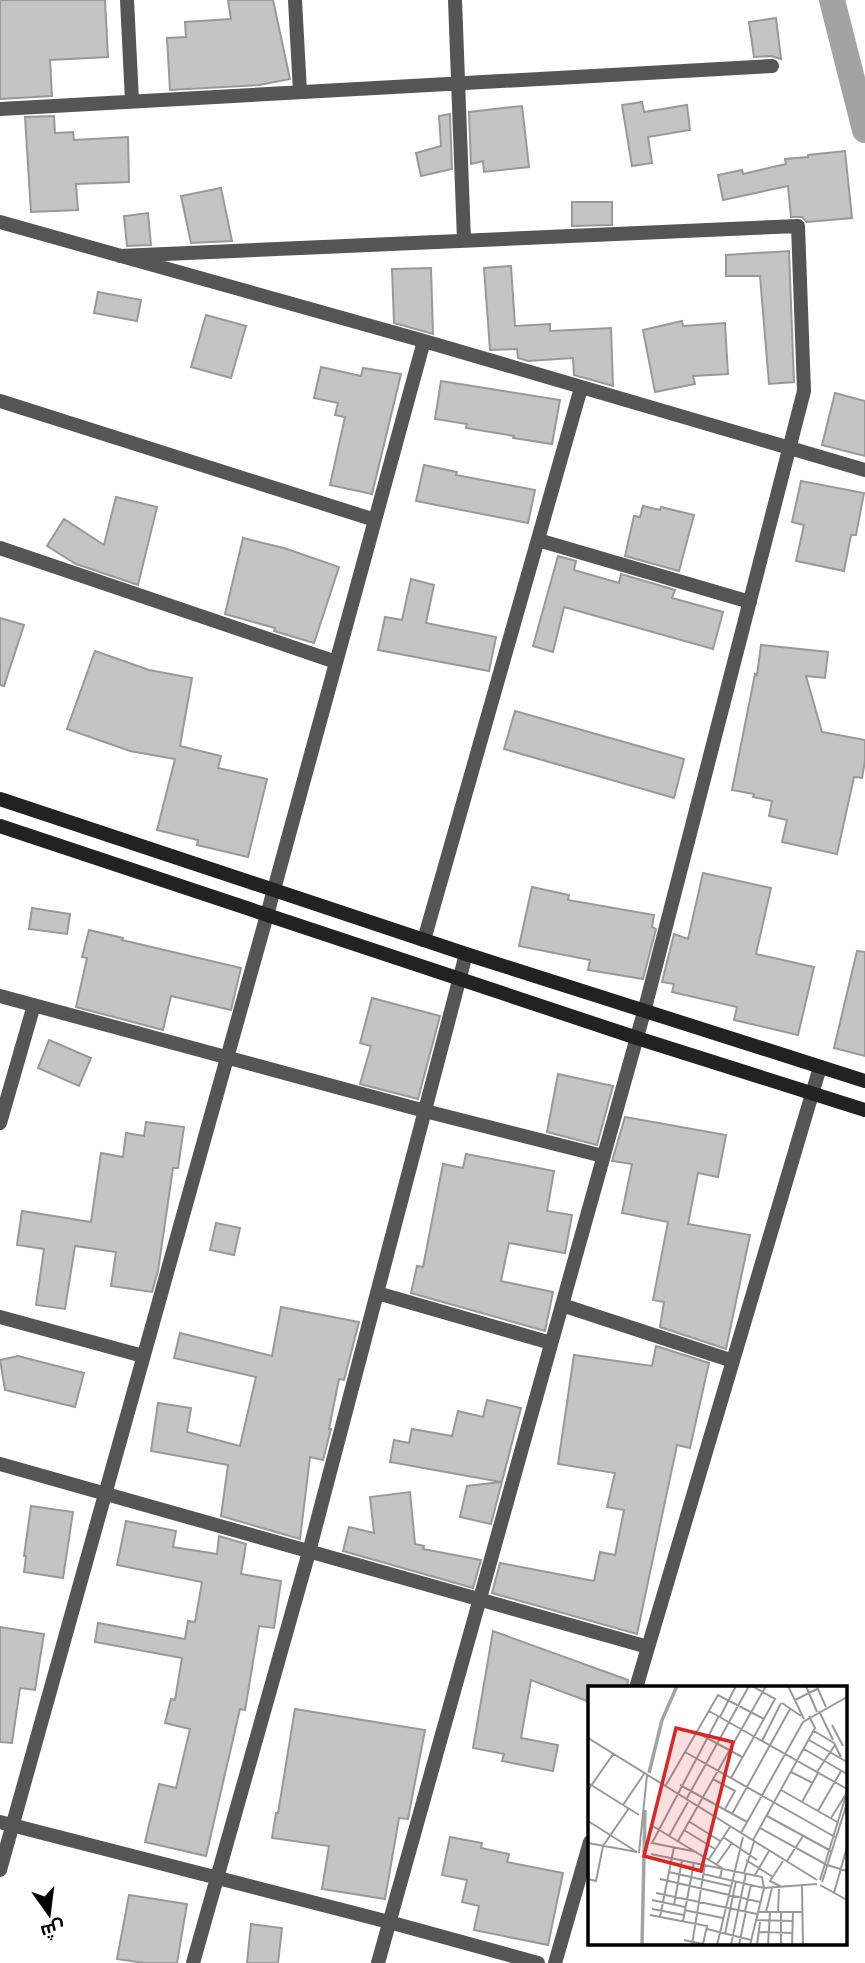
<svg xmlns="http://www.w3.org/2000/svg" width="865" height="1963" font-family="Lato,Cairo,sans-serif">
<rect width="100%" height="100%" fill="#fff"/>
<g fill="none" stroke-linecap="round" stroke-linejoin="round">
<!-- canal -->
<path stroke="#a3a3a3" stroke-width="26" d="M832,0L865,130"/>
</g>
<!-- building -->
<path fill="#c4c4c4" stroke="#999" stroke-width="2" d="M0,0H105L108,57L50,60L52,96L0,99Z
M228,0H273L290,79L259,85L170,90L167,38L186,37L185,22L231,19Z
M776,18L781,59L771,56L754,57L749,22Z
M642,102L644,112L687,105L690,130L648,137L652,163L632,166L622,105Z
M522,106L529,167L484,172L483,161L471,164L469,112Z
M450,114L452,169L421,176L416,153L441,146L439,116Z
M54,116L55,133L73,132L74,140L128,137L129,182L76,184L78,210L31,212L25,117Z
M845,151L852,218L807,222L802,217H791L788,186L723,200L718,175L742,170L743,174L786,164L785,159L808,157V155Z
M221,188L232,241L191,243L181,196Z
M572,202H612V225L572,226Z
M148,213L151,245L127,246L124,216Z
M789,251L794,382L769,384L760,276H726V255Z
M511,266L515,326L550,324V331L611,328L613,386L574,375L573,358L528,361L518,358L517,349L490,350L484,268Z
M431,268L433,334L394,323L392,269Z
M98,292L141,300L137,321L94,313Z
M206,315L246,326L231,378L191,367Z
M682,321L683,326L725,323L728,374L693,376L695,384L655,392L643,330Z
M321,367L361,376L363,368L401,374L372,494L330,485L345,417L335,415L338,403L314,398Z
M441,381L560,400L552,444L513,438L514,436L466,428L467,424L435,419Z
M835,393L865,401V456L822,445Z
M424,465L457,472L456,475L535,490L528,523L416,501Z
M801,481L864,493L856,535H851L844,571L796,561L804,525L792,522Z
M116,497L157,507L138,585L76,564L47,546L64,519L104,545Z
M643,506L660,510L661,507L694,515L679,571L625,556L634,516L640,517Z
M243,538L284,548L339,567L314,643L274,631L275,628L225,614Z
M558,556L576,561L574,570L619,583L621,574L675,590L672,598L723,612L713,649L564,607L553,652L533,646Z
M411,579L434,585L426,623L496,637L489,671L378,650L385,617L402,620Z
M0,618L24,625L4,686L0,685Z
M761,645L828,652L825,678L806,676L822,732L865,740V761L862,778L854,777L837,854L782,842L787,820L769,816L772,801L753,797L754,794L732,790L755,674L757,675Z
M95,651L149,670L192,678L180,746L221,756L218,768L267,779L248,857L197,845L198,840L157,830L175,759L130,751L67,729Z
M515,711L684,759L674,798L504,749Z
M703,873L771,888L756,954L814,967L798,1035L734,1020L737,1007L672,992L674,984L662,982L674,934L688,939Z
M532,887L569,895L568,900L654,915L652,927L656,929L643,979L588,970L590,960L519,946Z
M32,908L70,914L67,934L29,929Z
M89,930L123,938L122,940L241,968L231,1010L171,996L163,1030L76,1007L87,958L82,957Z
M857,951L865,952V1056L834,1048Z
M372,998L440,1016L418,1099L360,1084L371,1046L360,1043Z
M49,1040L91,1058L79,1086L38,1068Z
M558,1074L613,1086L597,1145L547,1132Z
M625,1117L726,1135L718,1177L698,1173L688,1224L750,1235L726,1349L660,1327L664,1302L653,1300L668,1222L622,1213L632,1164L612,1161Z
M146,1122L184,1127L178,1168H173L158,1271L152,1292L111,1286L116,1252L75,1246L65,1309L36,1305L44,1249L17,1245L22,1211L91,1222L101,1153L123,1157L126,1133L144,1136Z
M466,1154L554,1171L547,1211L572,1215L565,1253L509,1243L501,1281L553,1292L545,1331L411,1293L417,1266L423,1267L443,1164L463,1168Z
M216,1223L240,1228L234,1255L210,1250Z
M281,1307L359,1322L344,1380L339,1379L329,1429H331L323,1460L310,1457L300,1539L221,1516L228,1465L151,1451L158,1403L191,1408L187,1432L240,1446L256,1377L174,1358L180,1333L272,1356Z
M656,1346L709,1363L690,1448L677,1445L637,1634L492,1593L500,1563L594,1581L600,1552L615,1555L624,1510L607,1507L615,1473L558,1464L574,1355L652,1366Z
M18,1356L84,1373L75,1407L5,1390L0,1360Z
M487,1400L521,1408L491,1524L460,1517L467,1486L501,1482L390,1462L394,1440L409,1443L412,1429L452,1436L458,1411L483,1417Z
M410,1492L415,1544L424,1546L423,1549L481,1560L473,1588L343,1551L349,1527L374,1533L370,1497Z
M31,1506L73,1512L63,1578L24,1572L26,1556H24Z
M126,1521L176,1531L173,1547L217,1554L219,1536L246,1544L241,1574L281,1581L274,1628L259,1626L245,1710L240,1709L206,1856L145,1842L159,1784L176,1788L190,1729L165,1723L171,1699L175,1700L182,1658L95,1642L98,1623L185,1639L188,1621L195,1622L202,1582L117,1565Z
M0,1627L44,1634L35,1690L20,1688L12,1743L0,1742Z
M493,1631L628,1680L627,1688H590V1702L531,1680L521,1738L558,1745L553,1771L502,1761L504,1754L473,1748Z
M295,1709L425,1730L408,1819L399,1818L385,1899L322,1889L329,1846L272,1838L276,1813H278Z
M450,1837L482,1843L481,1848L509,1854L507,1862L563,1873L548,1945L474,1930L479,1906L462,1902L467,1880L442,1875Z
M129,1895L187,1904L177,1963H144L117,1959Z
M251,1924L282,1928L278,1963H247Z"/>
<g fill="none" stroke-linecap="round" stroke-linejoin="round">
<!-- street -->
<path stroke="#555" stroke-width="14" d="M127,0L132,101
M295,0L300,92
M455,0L464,240
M0,109L772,66
M0,222L424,341L865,470
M120,256L798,226L804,391L644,1012L378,1963
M0,401L375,520
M538,540L750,602
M0,548L336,662
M424,940L581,388
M0,996L425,1111L603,1156
M0,1123L34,1005
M377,1293L551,1343
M562,1305L733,1361
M0,1317L143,1356
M0,1464L648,1647
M636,1688L820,1067
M0,1822L389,1922L538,1963
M0,1870L267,915L424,341
M193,1963L309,1552L466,954
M555,1963L590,1842"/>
<!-- secondary -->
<path stroke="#222" stroke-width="14" d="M0,799L466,954L865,1081
M0,826L637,1038L865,1110"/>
</g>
<!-- overview -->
<g transform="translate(588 1686)">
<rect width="259" height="259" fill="#fff"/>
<path fill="none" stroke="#a3a3a3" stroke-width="3.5" d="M61,87L74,34L89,0M54,259L57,124"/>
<path fill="none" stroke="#999" stroke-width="2" d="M200,0L216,33M218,0L229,26M229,1L238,21M207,14L229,3M194,17L213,30M121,25L259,103M231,25L245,54M132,31L148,0M244,39L255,60M226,45L246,57L253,71M108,46L154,71M0,52L229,194M221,54L259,76M174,55L193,17M216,63L259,88M97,66L247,151M203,86L225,97M229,86L247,59M143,92L187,13L164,0M125,93L147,105L137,123M0,97L51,129M78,99L130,9L176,33M92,99L159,136M0,104L26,67M193,104L251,137M99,112L161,0M214,116L230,87M35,119L56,88M230,125L253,85M144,128L202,23M179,130L243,165M243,132L258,108M0,135L49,166L0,157M102,136L132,155M63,139L134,182L132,192M172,142L239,179L259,185M96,144L127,163M153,147L215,36L259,11M81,150L100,116M135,151L169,174M165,154L227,42L221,30M90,155L178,0M109,166L64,157L131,30M51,167L59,89M63,168L174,191L176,202L115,188M121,173L142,141M158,174L185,191M199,175L215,150M129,178L144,157M81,186L142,200M156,187L166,156M167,189L181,165M0,193L8,195L15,160L41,122M72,193L172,216M232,194L259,106M234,196L259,117M232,199L259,214M214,200L215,259M194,201L182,195L195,175M68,207L169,228M246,207L259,161M64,214L97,221M86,219L94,174M64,223L96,229M96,224L135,232M157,225L163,199M170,226H215M178,226L184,202M190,226L191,203M62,229L119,240L115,258L96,254M72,231L86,161M168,234L205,235M95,235L106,176M119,243L163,254M171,246L205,247M137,248L148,195M104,259L117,178M129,259L155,151M143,259L158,187M151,259L158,225M162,259L176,202L229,198M169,259L172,236M180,259L182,226M193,259V226M204,259L205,226"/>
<path fill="#d62828" fill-opacity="0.15" stroke="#d62828" stroke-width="3.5" d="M88,42L145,56L113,185L56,170Z"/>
<rect width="259" height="259" fill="none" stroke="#000" stroke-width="3.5"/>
</g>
<!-- north arrow -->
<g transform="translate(49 1914) rotate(166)" stroke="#ffffff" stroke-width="5" paint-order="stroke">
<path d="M0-5L12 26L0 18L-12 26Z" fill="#000000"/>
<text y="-10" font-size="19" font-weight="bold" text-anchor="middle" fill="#000000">ش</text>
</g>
</svg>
